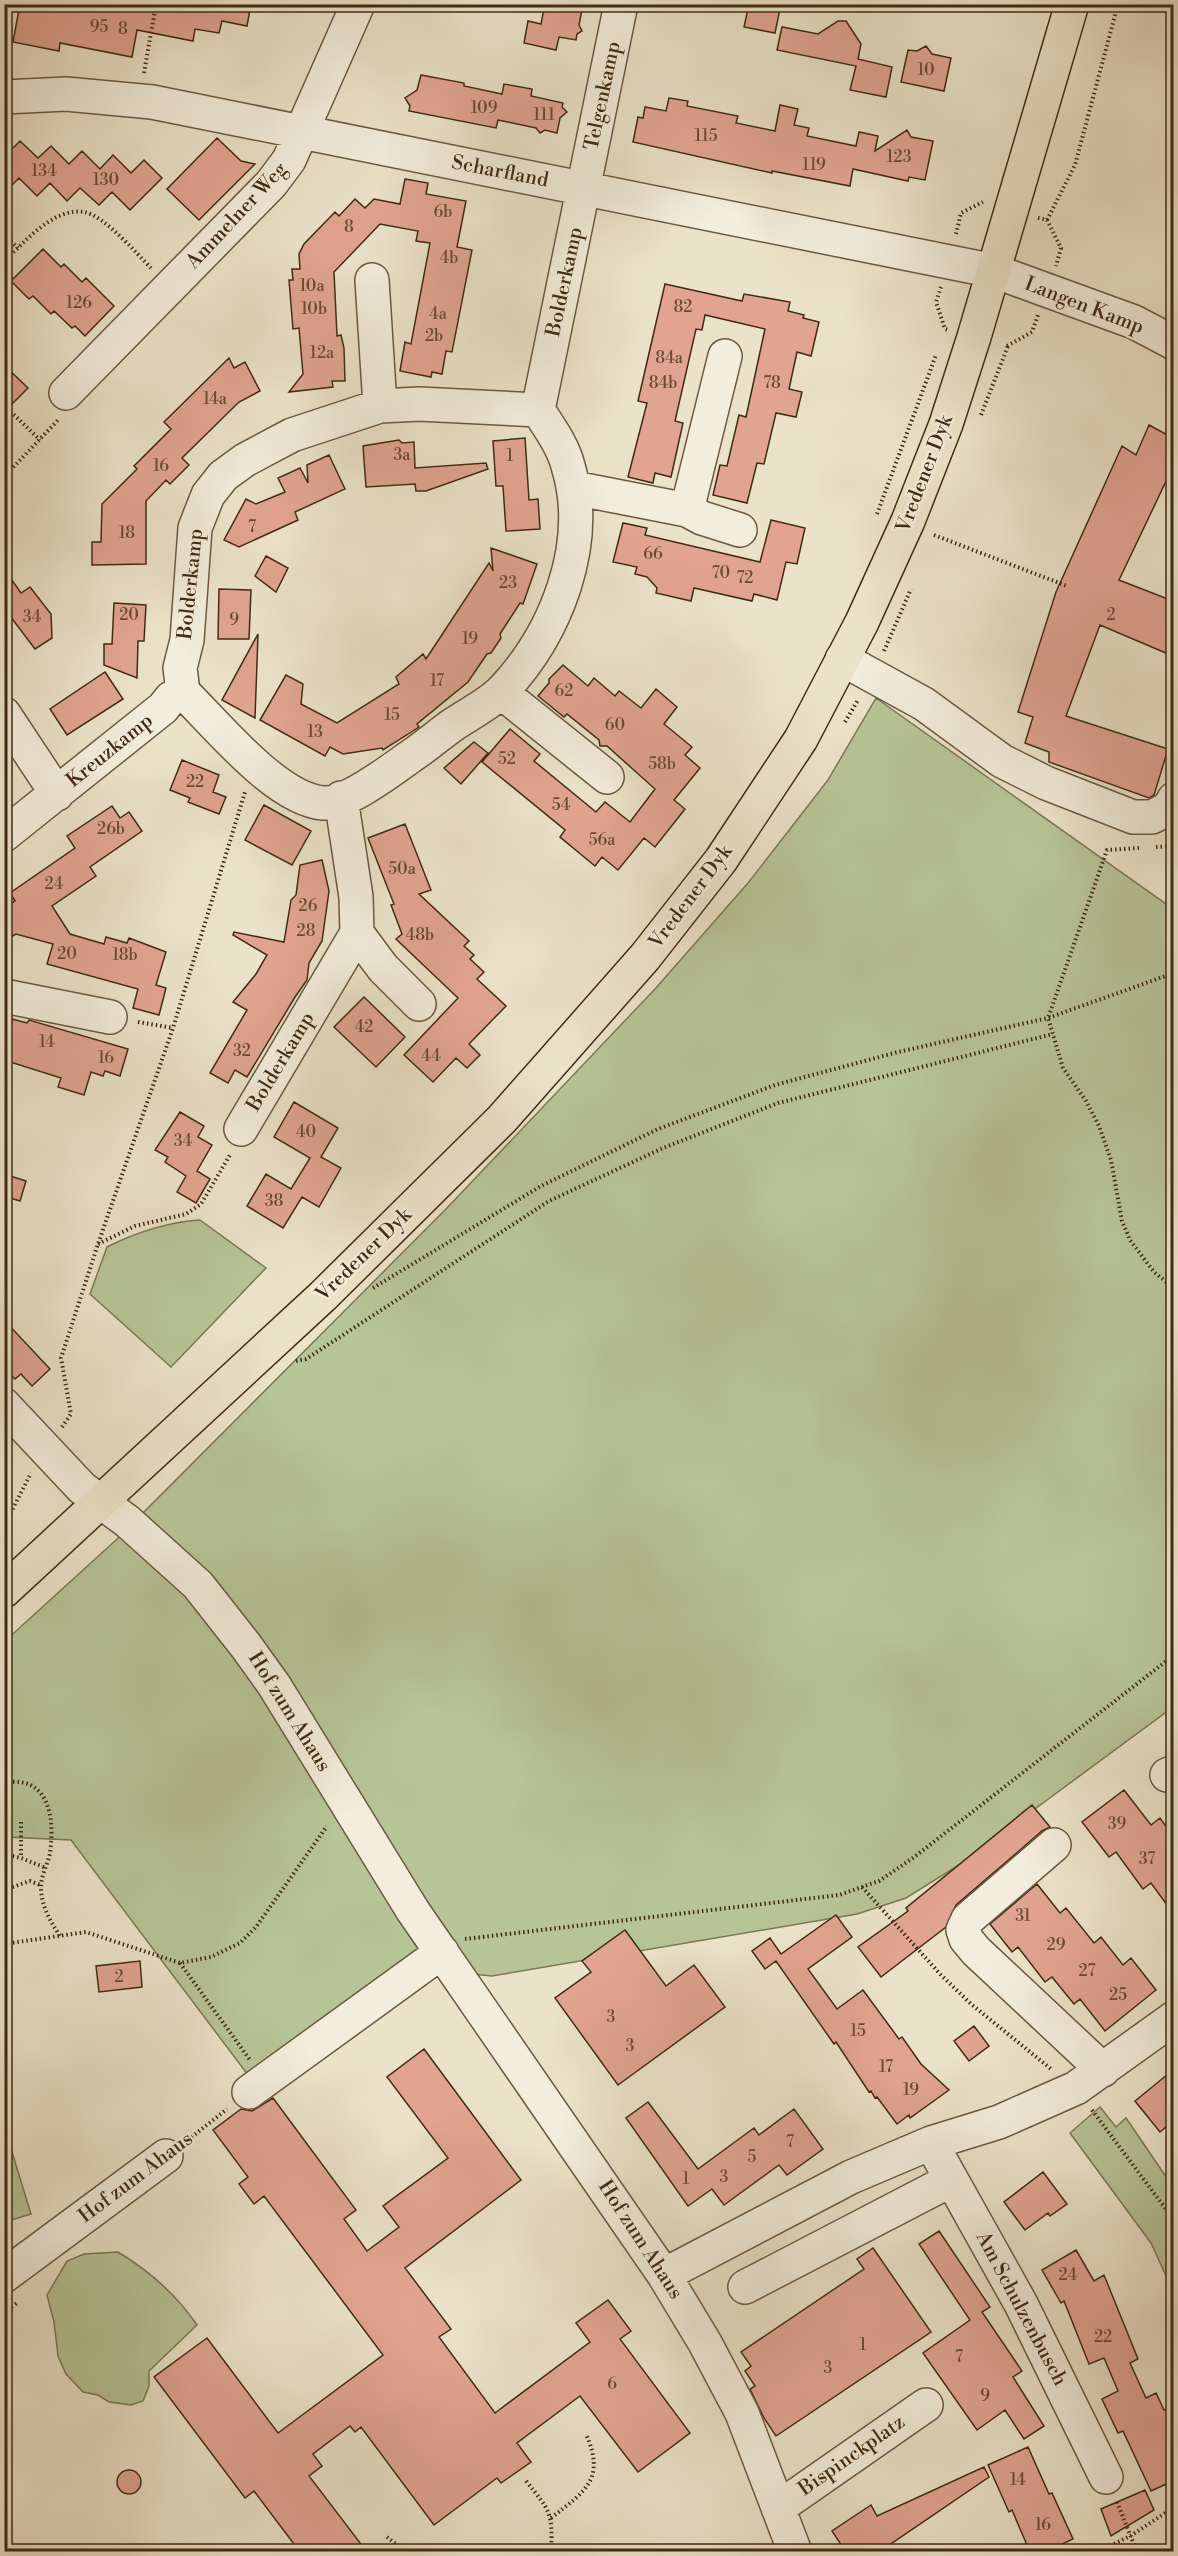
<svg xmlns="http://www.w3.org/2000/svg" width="1178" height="2556" font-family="'Libre Bodoni',serif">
<rect width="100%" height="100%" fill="#ebe3c9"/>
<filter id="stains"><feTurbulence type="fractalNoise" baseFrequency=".00333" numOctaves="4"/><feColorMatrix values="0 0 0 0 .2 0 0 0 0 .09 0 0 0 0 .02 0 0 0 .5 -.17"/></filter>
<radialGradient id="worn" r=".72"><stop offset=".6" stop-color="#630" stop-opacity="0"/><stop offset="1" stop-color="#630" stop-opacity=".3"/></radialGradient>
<!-- green -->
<path fill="#b7c497" stroke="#7c7855" stroke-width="1.5" d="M876,698L1173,909V1707L959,1865L906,1898L857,1914L492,1976L428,1970L251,2079L71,1840L5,1837L4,1642L116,1540L446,1209L655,989L748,883L828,780Z
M200,1220L266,1268L171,1367L90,1294L107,1247C135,1233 169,1222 200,1220Z
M1100,2107L1116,2127L1126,2118L1173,2187V2291L1151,2243L1070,2133Z
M4,2126L31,2214L5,2222H4Z
M118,2252C151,2272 176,2294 197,2325L149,2371V2386L143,2401L131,2405L109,2402L98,2395L83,2392L66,2374L58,2356L54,2322L47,2295L67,2261L84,2254Z"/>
<!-- building -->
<path fill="#e1a492" stroke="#412b13" stroke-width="1.5" d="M20,4H251L247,26L222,21L219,33L195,29L193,41L137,30L132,57L60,43L59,51L13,42Z
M545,4H569L582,9L579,25L582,31L577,34L576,40L559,37L556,50L524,43L528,21L541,24Z
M749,4H781L775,33L744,27Z
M838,21H846L861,44L858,59L892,67L886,97L850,90L856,66L777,50L782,27L818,34Z
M926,46L932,54L951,58L944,91L901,82L908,50L917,51Z
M421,75L464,83V86L502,94L504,84L532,89L531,96L563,103L562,107L567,112L560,118L557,133L545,130L540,133L536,128L498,120L496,128L409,111L410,106L405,98L417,90Z
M669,98L688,101L687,106L738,116L736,123L775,131L780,105L798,109L794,125L809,128L807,136L856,146L859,132L878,136L875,151L907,130L911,137L933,141L925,180L909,177L908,181L853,169L850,186L772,171V173L633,142L638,117L643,118L645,107L666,111Z
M217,138L241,161L255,164L199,220L167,189Z
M20,141L38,158L51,146L69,164L82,151L100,169L113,155L131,173L144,160L162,178L130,210L112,192L99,205L80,188L67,201L50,183L37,196L19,178L4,193V157Z
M405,179L428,183L426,194L466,201L457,247L472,250L452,352L446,351L442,374L432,372L431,377L400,371L405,342L411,344L430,243L416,241L418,231L380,224L334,272L337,336L341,335L344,348L345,381H332L333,387L289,392L303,374L299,328L293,329L289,280H293L292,269H300L299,254L304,244L335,212L339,216L355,199L365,208L374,199L400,204Z
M43,249L61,267L64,264L82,282L86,278L114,306L85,336L75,326L72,328L54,311L51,314L33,296L29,299L11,281Z
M665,284L742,301L744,294L790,302L788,311L804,315L803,318L819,322L811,356L797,352L789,389L802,392L796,417L776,413L764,464L757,463L747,503L713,495L720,465L727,466L739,415L746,417L765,329L705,315L702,330L696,329L675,421L683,423L671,477L655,473L653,483L628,477L647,403L638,401Z
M229,358L234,368L245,362L260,391L239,402L182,458L189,465L170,484L166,480L146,501V564L92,565V542H101L102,504L137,469L134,466L171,429L164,422Z
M4,365L28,388L4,412Z
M1149,425L1173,438V478L1169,475L1119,580L1173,601V656L1100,625L1066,716L1168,749L1154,795L1149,798L1049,762V752L1025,743L1033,717L1018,712L1056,592L1122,446L1136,455Z
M525,438L529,500L538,499L540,529L506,531L503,486H496L493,441Z
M399,440L402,443L414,442L415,468L486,463L488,469L426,491H416L415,484L366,487L363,446Z
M329,455L345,489L295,512L298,520L239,547L224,540L246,499L256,504L285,492L278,478L300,468L308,483L307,465Z
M771,520L805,528L797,564L786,562L777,600L754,594L752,601L694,588L691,601L656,593L657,588L647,577L635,574L637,567L613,562L623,523L647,528L645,535L760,562Z
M491,548L537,564L523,604L520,603L500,634L501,638L491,653L487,654L468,682L417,724L419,727L416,729L383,750L382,748L343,754L330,747L325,756L260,720L286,675L303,684L301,704L337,723L399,684L396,677L423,654L426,659L489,563L493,571Z
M266,556L288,568L276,592L255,576Z
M4,569L21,593L30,587L51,614L52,638L35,649L4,608Z
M219,589L251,590L249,639H218Z
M114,603L146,605L144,641H138L137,678L104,665V644H112Z
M258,634L255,718L222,700Z
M563,665L588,686L594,678L615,696L619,691L641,708L656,689L677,707L664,724L692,747L685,755L700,768L674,800L685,809L655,847L644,838L618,870L602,857L595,866L560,837L565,830L482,762L510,729L540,754L534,761L596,812L605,802L630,822L655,789L607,746H600L599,740L567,714L564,717L538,696L549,683V679Z
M105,672L123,699L67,735L50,709Z
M474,742L488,753L461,784L444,768Z
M182,760L219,775L213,792L226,797L219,814L188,802L190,798L170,790Z
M264,805L311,831L292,865L245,840Z
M112,806L120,818L129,812L142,831L90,867L96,876L52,906L70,934L104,944L106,937L127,943L129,938L166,952L156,985L166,988L159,1015L133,1008L138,989L47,964L53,944L16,934L4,941V907L15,901L10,893L75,848L67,836Z
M405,824L431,890L419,894L469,941L464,946L474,955L470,959L484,972L477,979L506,1006L469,1044L480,1055L467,1068L456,1058L433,1082L404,1055L458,998L396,939L402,934L391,905L394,904L368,838Z
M322,860L329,891L322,941L309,963L307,980L295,997L247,1077L235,1070L228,1083L210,1073L247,1010L233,1002L256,974L267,955L233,935L234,932L284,942L291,900L296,895L300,865Z
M364,997L405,1037L376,1067L334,1027Z
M12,1019L27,1023L29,1020L128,1049L120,1076L105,1071L103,1076L91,1072L84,1095L58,1087L61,1078L4,1060V1034L8,1035Z
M294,1102L338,1128L321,1157L341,1168L319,1207L302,1197L283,1228L247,1206L266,1174L291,1189L310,1158L274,1137Z
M180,1112L204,1126L198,1137L212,1145L197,1171L210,1179L196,1203L177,1192L186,1176L165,1162L168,1157L155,1150Z
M4,1174L26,1181L20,1201L4,1196Z
M4,1320L50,1369L32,1386L21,1374L15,1379L4,1368Z
M1124,1790L1151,1825L1160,1818L1173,1836V1913L1151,1883L1143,1889L1116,1852L1109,1857L1082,1822Z
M1032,1805L1050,1827L1042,1831L956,1905L946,1927L881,1977L858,1947L908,1911L906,1908Z
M1037,1884L1060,1913L1066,1908L1094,1943L1101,1937L1123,1965L1131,1958L1156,1990L1105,2031L1080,1999L1074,2004L1052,1977L1045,1982L1018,1947L1012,1952L990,1924Z
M836,1915L852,1937L808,1969L837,2009L863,1990L899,2039L902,2037L921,2064L949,2090L910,2118L909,2115L897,2124L877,2097L875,2098L871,2091L869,2092L836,2042L834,2044L776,1961L765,1969L752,1951L770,1938L781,1954Z
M625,1930L666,1986L694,1965L725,2007L618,2085L555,1998L591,1972L582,1961Z
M140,1961L142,1987L99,1992L96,1966Z
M974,2026L989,2046L969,2061L954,2041Z
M424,2049L521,2180L405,2268L451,2329L439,2337L495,2413L590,2342L576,2323L608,2300L631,2331L620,2339L690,2433L638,2472L580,2396L517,2443L531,2462L501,2483L497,2478L434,2525L361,2427L355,2432L350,2426L313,2454L322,2466L309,2476L367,2552H300L254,2491L245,2498L154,2377L207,2338L278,2433L383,2355L264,2196L254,2204L239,2184L248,2177L213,2130L241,2109L252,2111L273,2098L356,2210L344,2219L367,2251L399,2227L383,2206L448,2158L387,2077Z
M1173,2070V2121L1160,2132L1135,2101Z
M648,2102L698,2169L754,2128L759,2135L794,2109L823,2149L787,2175L779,2165L724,2205L712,2189L688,2206L626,2118Z
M1043,2172L1067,2204L1050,2216L1048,2213L1025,2230L1004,2202Z
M939,2231L990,2307L982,2312L1022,2371L1013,2377L1044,2426L1024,2439L1005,2410L977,2430L923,2353L970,2320L919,2244Z
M873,2248L931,2332L776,2436L764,2418L750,2389L755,2386L745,2371L751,2366L741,2352L864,2269L857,2259Z
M1076,2250L1094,2281L1104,2275L1138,2359L1130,2363L1146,2398L1156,2393L1164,2410L1173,2406V2481L1151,2491L1123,2431L1118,2433L1102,2399L1118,2391L1104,2358L1089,2364L1064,2301L1061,2303L1042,2270Z
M1028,2447L1049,2494L1052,2493L1073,2539L1045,2552H1030L1012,2510L1009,2512L988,2465Z
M984,2467L989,2477L879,2552H846L832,2531L871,2505L877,2516Z
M117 2482a12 12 0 1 1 24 0a12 12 0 1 1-24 0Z
M1145,2490L1154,2510L1111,2536L1101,2509Z"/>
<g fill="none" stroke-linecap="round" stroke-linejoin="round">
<defs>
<path id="minor" d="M4,97L66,94L152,102L994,271L1134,322L1174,343
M372,280L380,406
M66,393L271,184L289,160L358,4
M574,488L687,510L725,356
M687,510L702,518L740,530
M842,659L924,704L1002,761L1046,783L1133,817H1152L1169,808L1174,799
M183,692C216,724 276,799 323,803C347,805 394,768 414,754C427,745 440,734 454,724C469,714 489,704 502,691C556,634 592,544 568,466C563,446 549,427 538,410L621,4
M501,692L607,777
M4,714L57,794
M341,798L356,897L357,933L383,968L419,1004
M4,835L163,708L171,698L183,692L180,668L187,640L195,528L208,495L223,476L245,460L292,435L380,406L419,404L538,410
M4,996L110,1017
M241,1129L357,933
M4,1405L82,1488L127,1521L198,1585L246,1646L274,1685L413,1911L664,2275L705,2343L742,2413L795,2552
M1167,1775L1174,1772
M1054,1845L968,1919L963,1930L966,1939L976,1951L1103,2070
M249,2092L442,1952
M931,2143L1021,2304L1106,2477
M664,2275L851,2177L931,2143L999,2122L1076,2088L1174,2018
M4,2276L166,2156
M745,2287L951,2180
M778,2508L926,2405"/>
<path id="major" d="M4,1591L323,1296L502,1119L645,957L721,860L801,739L862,622L908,521L946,424L974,337L1072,4"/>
</defs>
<!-- minor casing -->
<use href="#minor" stroke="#6c5940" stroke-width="36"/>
<!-- major casing -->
<use href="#major" stroke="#412b13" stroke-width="36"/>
<!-- path -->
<path stroke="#412b13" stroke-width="4" stroke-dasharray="1.5 3" stroke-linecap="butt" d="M144,73L156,4
M1038,218L1047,220L1061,248L1056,266
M1047,220L1075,165L1118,4
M956,234L961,213L983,202
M4,235L18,248
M4,262C23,243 54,207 84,212C105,216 136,253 151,268
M941,287L936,302L945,329L948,330
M1007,346L1032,332L1038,315
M4,405L40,440
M981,415L1008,346
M4,477L59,419
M877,514L936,355
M934,535L1067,586
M884,651L911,589
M845,722L858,700
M1156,847L1174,846
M1139,848L1107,850L1048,1018L1063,1068L1086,1101L1099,1126L1111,1160L1122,1221L1130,1240L1154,1272L1174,1288
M138,1022L173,1028
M98,1244L135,1226L186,1214L201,1204L230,1155
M373,1288L541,1186L658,1129L775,1085L898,1052L1048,1018L1174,973
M296,1361L306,1359L549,1201L663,1148L778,1103L1053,1034
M62,1427L71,1414L61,1358L98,1244L173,1028L245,792
M4,1519L9,1516L31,1473
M4,1783C49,1774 55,1818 50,1853C48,1864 40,1877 41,1889C42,1907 50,1921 60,1936
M21,1822V1858
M4,1854L21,1858L46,1868
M862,1887L941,1975L971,2004L1051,2069
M4,1890L30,1881L40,1885
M465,1939L839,1895L879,1881L913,1858L1174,1655
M4,1944L86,1932L180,1963L211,1957L240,1943L256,1927L327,1826
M180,1963L250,2060
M1092,2110L1174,2220
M188,2140L227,2109
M4,2312L17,2303
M526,2481C550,2511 553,2512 551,2552
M1117,2502L1137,2552
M551,2518C585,2491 606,2480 586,2434
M387,2537L403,2550L419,2552
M1098,2552L1132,2535L1174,2507"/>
<!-- minor -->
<use href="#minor" stroke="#f2eddc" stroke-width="33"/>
<!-- major -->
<use href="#major" stroke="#ebe3c9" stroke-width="33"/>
</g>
<g text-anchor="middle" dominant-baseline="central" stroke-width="5" stroke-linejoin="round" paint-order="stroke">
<!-- number labels -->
<g font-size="16" fill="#694933">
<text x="99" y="27">95</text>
<text x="123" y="29">8</text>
<text x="926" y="70">10</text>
<text x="484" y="108">109</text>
<text x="544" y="115">111</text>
<text x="706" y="136">115</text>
<text x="899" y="157">123</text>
<text x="814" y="165">119</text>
<text x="44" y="171">134</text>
<text x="106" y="180">130</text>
<text x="443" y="212">6b</text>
<text x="349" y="227">8</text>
<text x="449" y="258">4b</text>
<text x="312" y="286">10a</text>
<text x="79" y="303">126</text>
<text x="683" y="307">82</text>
<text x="314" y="309">10b</text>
<text x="438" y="314">4a</text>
<text x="434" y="336">2b</text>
<text x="322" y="353">12a</text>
<text x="669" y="358">84a</text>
<text x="663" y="383">84b</text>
<text x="772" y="383">78</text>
<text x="215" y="399">14a</text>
<text x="402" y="455">3a</text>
<text x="510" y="456">1</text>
<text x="161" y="466">16</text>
<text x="252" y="527">7</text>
<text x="127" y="533">18</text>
<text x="653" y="554">66</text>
<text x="721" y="573">70</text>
<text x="745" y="578">72</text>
<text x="508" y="583">23</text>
<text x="129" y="615">20</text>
<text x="1111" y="615">2</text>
<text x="32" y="617">34</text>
<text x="234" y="620">9</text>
<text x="470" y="639">19</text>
<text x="437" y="681">17</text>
<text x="564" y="691">62</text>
<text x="392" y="715">15</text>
<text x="615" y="725">60</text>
<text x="315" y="732">13</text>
<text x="507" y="759">52</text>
<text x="662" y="764">58b</text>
<text x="195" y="782">22</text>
<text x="561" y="805">54</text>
<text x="111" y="829">26b</text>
<text x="602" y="840">56a</text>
<text x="402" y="869">50a</text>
<text x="54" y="884">24</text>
<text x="308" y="906">26</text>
<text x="306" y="931">28</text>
<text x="420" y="935">48b</text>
<text x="67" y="954">20</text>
<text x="125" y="955">18b</text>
<text x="364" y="1027">42</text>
<text x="47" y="1042">14</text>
<text x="242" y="1051">32</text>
<text x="431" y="1056">44</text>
<text x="106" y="1058">16</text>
<text x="306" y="1132">40</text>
<text x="183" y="1141">34</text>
<text x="274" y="1201">38</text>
<text x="1117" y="1824">39</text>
<text x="1147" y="1859">37</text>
<text x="1023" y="1916">31</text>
<text x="1056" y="1945">29</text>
<text x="1087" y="1971">27</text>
<text x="119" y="1977">2</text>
<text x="1118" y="1995">25</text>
<text x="611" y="2017">3</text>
<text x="858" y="2031">15</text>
<text x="630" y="2046">3</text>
<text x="886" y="2067">17</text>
<text x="911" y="2090">19</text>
<text x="790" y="2142">7</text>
<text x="752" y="2157">5</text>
<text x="724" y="2177">3</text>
<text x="686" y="2179">1</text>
<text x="1068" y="2275">24</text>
<text x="1103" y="2337">22</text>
<text x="863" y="2345">1</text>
<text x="959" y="2357">7</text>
<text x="828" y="2368">3</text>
<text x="612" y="2384">6</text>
<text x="985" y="2396">9</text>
<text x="1018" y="2480">14</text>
<text x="1043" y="2525">16</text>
</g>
<!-- street labels -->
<g font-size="20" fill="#412b13" stroke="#f2eddc">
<text transform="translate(603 96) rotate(-78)">Telgenkamp</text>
<text transform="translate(500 172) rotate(11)">Scharfland</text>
<text transform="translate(237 216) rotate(-47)">Ammelner Weg</text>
<text transform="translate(565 282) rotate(-78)">Bolderkamp</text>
<text transform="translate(1084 306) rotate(21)">Langen Kamp</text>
<text transform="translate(925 474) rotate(-69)">Vredener Dyk</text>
<text transform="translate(191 584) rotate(-84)">Bolderkamp</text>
<text transform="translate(110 751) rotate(-39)">Kreuzkamp</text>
<text transform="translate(691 897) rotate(-53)">Vredener Dyk</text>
<text transform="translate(281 1062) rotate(-59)">Bolderkamp</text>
<text transform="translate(364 1255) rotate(-44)">Vredener Dyk</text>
<text transform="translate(289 1712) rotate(58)">Hof zum Ahaus</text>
<text transform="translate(136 2178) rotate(-37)">Hof zum Ahaus</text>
<text transform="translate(640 2240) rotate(57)">Hof zum Ahaus</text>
<text transform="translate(1021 2309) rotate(62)">Am Schulzenbusch</text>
<text transform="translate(852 2456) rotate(-35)">Bispinckplatz</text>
</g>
</g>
<!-- margin -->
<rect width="1178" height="2556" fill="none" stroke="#ebe3c9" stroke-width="24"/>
<rect x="6" y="6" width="1166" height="2544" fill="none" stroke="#412b13" stroke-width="3"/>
<rect x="12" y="12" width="1154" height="2532" fill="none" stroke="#412b13" stroke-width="1.5"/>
<rect width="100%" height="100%" filter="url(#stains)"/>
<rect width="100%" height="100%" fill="url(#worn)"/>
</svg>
